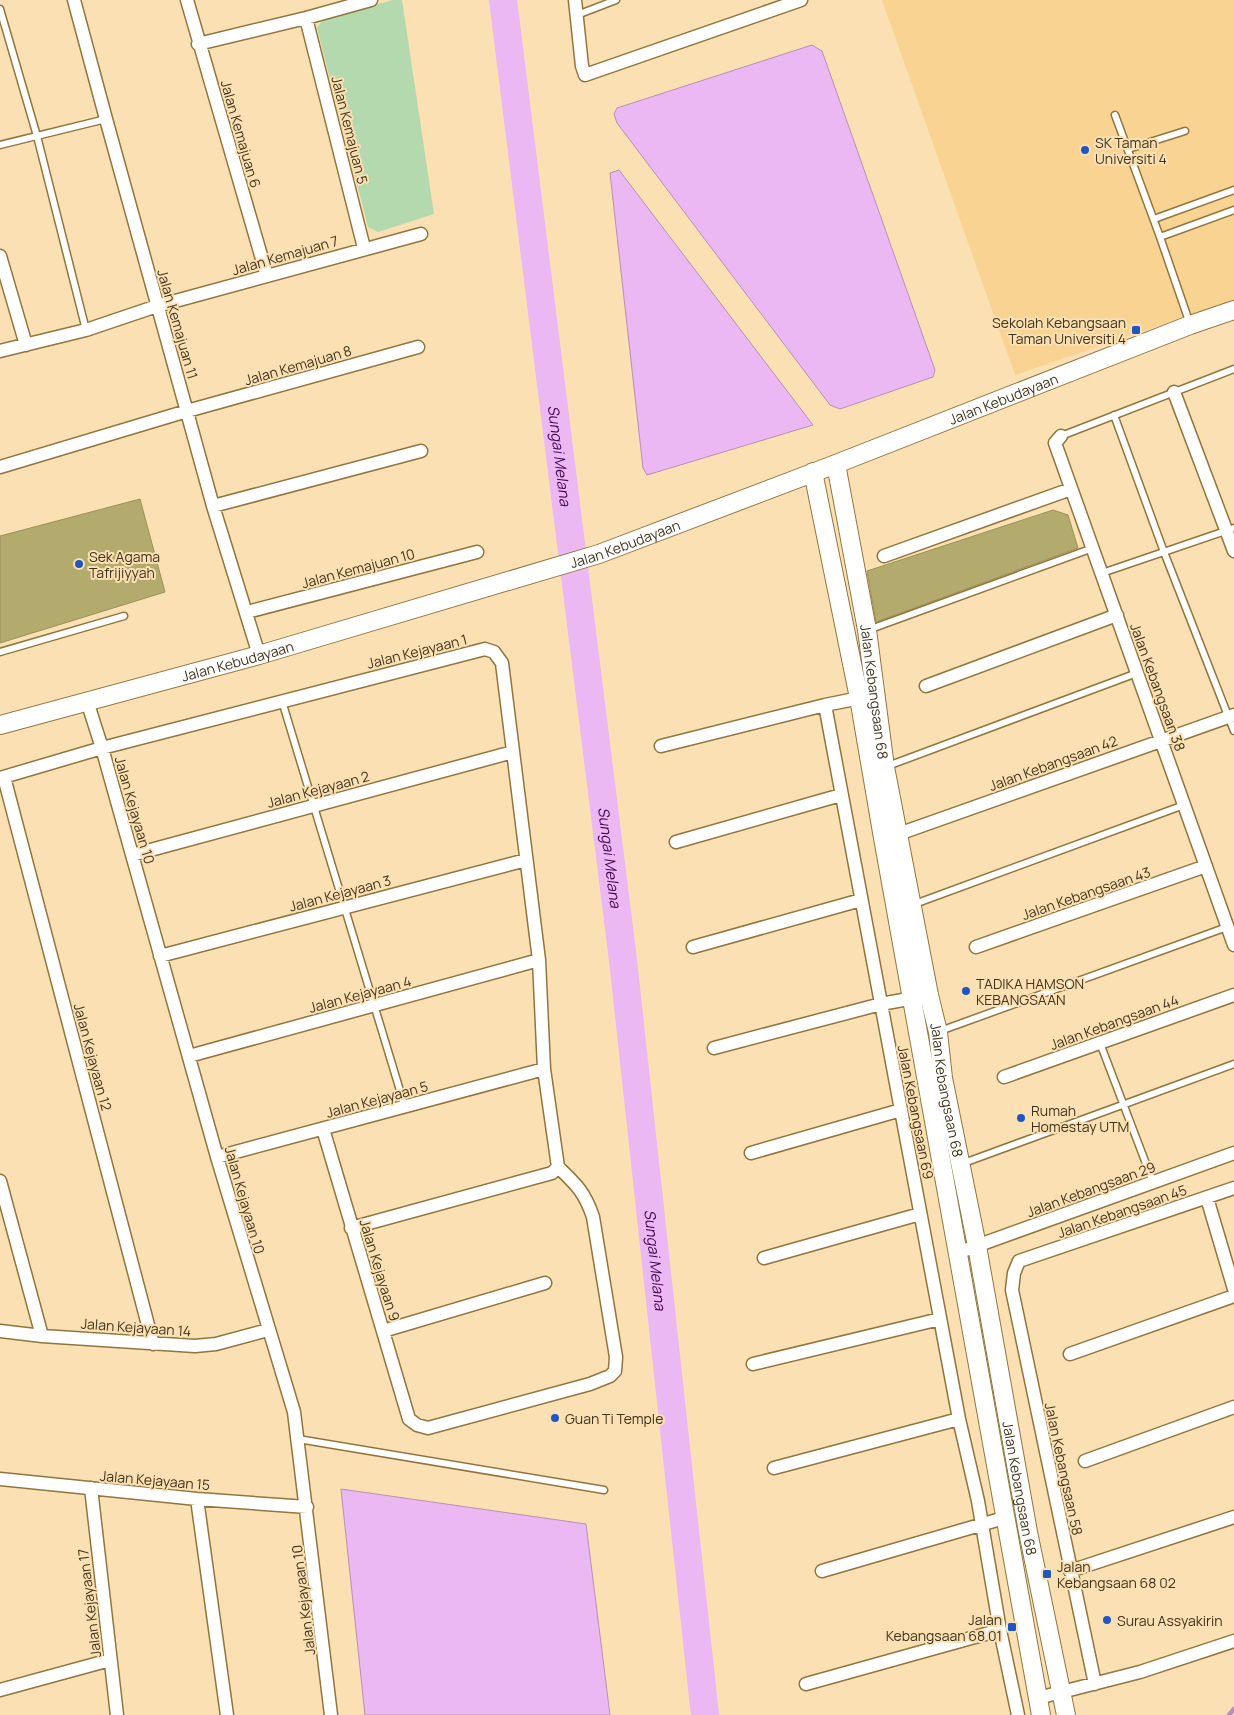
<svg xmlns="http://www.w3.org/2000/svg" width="1234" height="1715" font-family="Manrope,sans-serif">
<rect width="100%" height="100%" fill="#fae0b3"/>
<!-- built -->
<path fill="#f8d392" d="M882,0H1234V300L1015,375Z"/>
<!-- green -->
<path fill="#b4d9af" d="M393,0H402L434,214L378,232L368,227L317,28L323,19Z"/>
<!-- water -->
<path fill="#ebb8f4" stroke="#b890b3" d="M812,45L822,51L935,370L933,377L840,409L830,405L617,123L614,114L617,108Z
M619,170L813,425L647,475L643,468L610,173Z
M341,1489L586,1524L610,1715H365Z"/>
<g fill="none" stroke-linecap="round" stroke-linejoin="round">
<!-- stream -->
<path stroke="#b890b3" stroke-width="4.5" d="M1229,1715L1234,1709"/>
<!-- river -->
<path stroke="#ebb8f4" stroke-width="28" id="s1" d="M503,0L623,960L705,1715"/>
</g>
<!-- building -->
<path fill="#b3ab6d" stroke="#9a9255" d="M140,499L165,592L0,643V536Z
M1053,510L1068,515L1078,548L876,622L867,571Z"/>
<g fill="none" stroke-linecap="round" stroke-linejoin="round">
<defs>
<path id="lane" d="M0,9L37,136L86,330
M577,15L616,0
M1115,115L1160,237L1190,324
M0,145L106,119
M1128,149L1185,131
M1154,219L1234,190
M1160,237L1234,210
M1114,415L1164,552L1234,731
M1061,436L1234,369
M1102,573L1234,528
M868,630L1093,548
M0,652L124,616
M282,701L405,1107
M885,767L1137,673
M912,905L1184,805
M940,1031L1227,927
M1100,1043L1153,1182
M961,1164L1234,1064
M298,1439L604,1490"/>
<path id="street" d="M74,0L106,119L213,506L259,655
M187,0L267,276
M575,0L582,66L585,75L801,0
M306,18L364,248
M198,44L306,18L371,0
M0,256L26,345
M0,351L86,330L157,306L421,234
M1174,392L1234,551
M1061,436L1055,443L1234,945
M0,467L187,411L418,347
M213,506L421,451
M884,556L1071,489
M247,612L477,552
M926,686L1117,615
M87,701L102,748L217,1157L294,1412L331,1715
M825,705L959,1419L978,1501L1000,1630L1018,1715
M661,746L825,705L865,697
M4,777L153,1344
M0,778L102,748L485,649L494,652L502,663L539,960L544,1069L558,1167
M890,837L1234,715
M676,842L841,795
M132,855L513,752
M693,947L861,900
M976,947L1206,866
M160,956L526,860
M714,1048L881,1004L919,997
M189,1056L539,960
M1004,1077L1234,995
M323,1129L409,1419L417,1425L428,1428L590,1384L610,1376L615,1371L616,1357L593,1217C585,1193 577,1185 558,1167
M751,1153L901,1110
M217,1157L544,1069
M0,1181L42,1336
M1207,1198L1234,1289
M351,1228L552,1173L558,1167
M957,1253L1234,1153
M764,1258L920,1214
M0,1331L42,1336L195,1346L216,1344L268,1330
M383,1331L545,1283
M1070,1354L1234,1296
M753,1364L940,1319
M1085,1461L1234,1407
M774,1468L959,1419
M0,1479L197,1499L307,1507
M91,1488L117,1715
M197,1499L227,1715
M822,1571L1004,1518
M1070,1571L1234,1517
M806,1684L1000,1630
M1095,1684L1012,1290L1014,1273L1019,1261L1234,1188
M0,1690L110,1660
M1038,1698L1140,1672L1234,1641"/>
<g id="secondary">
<path id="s2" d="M836,464L867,630L885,767L929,995L938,1032L943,1078L977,1246L1028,1532L1066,1715"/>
<path d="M813,472L859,698L883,838L1041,1715"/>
<path id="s3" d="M0,725L259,655L599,554L836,464L1190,325L1234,310"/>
</g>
</defs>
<!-- lane casing -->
<use href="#lane" stroke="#92753d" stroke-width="9"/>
<!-- street casing -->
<use href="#street" stroke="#92753d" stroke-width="15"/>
<!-- secondary casing -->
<use href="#secondary" stroke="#92753d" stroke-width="20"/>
<!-- lane -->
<use href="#lane" stroke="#fff" stroke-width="6"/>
<!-- street -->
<use href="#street" stroke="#fff" stroke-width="12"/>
<!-- secondary -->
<use href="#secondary" stroke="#fff" stroke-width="18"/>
</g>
<!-- markers -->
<g fill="#1e56c3" stroke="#fae0b3" stroke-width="2">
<circle cx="1085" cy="150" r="5"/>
<rect x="1131" y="325" width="10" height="10" rx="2.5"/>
<circle cx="79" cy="564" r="5"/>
<circle cx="966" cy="991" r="5"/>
<circle cx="1021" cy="1118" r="5"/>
<circle cx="555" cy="1418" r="5"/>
<rect x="1042" y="1569" width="10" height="10" rx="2.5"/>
<circle cx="1107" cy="1620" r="5"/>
<rect x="1007" y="1622" width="10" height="10" rx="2.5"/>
</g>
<g text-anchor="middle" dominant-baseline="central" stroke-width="4" stroke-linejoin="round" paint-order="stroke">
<!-- street labels -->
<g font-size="14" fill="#40331c" stroke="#fae0b3">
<text transform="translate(350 130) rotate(76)">Jalan Kemajuan 5</text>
<text transform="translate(241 134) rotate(74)">Jalan Kemajuan 6</text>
<text transform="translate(285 255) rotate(-16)">Jalan Kemajuan 7</text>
<text transform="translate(178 324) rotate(74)">Jalan Kemajuan 11</text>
<text transform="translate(298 365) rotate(-16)">Jalan Kemajuan 8</text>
<text stroke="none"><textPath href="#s3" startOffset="1056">Jalan Kebudayaan</textPath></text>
<text stroke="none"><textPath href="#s3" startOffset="651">Jalan Kebudayaan</textPath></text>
<text transform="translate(358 568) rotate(-15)">Jalan Kemajuan 10</text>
<text transform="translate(417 651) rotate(-14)">Jalan Kejayaan 1</text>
<text stroke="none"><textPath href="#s3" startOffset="246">Jalan Kebudayaan</textPath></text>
<text transform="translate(1158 687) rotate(70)">Jalan Kebangsaan 38</text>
<text stroke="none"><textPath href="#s2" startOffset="231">Jalan Kebangsaan 68</textPath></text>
<text transform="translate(1053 763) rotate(-20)">Jalan Kebangsaan 42</text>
<text transform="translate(318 789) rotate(-15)">Jalan Kejayaan 2</text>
<text transform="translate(135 810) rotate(74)">Jalan Kejayaan 10</text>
<text transform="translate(340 893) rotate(-15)">Jalan Kejayaan 3</text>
<text transform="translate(1086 893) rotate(-19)">Jalan Kebangsaan 43</text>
<text transform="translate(360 994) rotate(-15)">Jalan Kejayaan 4</text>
<text transform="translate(1114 1022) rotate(-20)">Jalan Kebangsaan 44</text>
<text transform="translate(93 1057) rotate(75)">Jalan Kejayaan 12</text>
<text stroke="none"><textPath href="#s2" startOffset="636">Jalan Kebangsaan 68</textPath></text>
<text transform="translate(377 1099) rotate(-15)">Jalan Kejayaan 5</text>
<text transform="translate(916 1112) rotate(79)">Jalan Kebangsaan 69</text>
<text transform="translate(1091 1189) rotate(-20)">Jalan Kebangsaan 29</text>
<text transform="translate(245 1200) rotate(74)">Jalan Kejayaan 10</text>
<text transform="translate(1122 1211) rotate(-19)">Jalan Kebangsaan 45</text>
<text transform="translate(380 1270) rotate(73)">Jalan Kejayaan 9</text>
<text transform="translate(136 1327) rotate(4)">Jalan Kejayaan 14</text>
<text transform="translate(1064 1469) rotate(78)">Jalan Kebangsaan 58</text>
<text transform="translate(155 1480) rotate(5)">Jalan Kejayaan 15</text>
<text stroke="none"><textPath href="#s2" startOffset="1041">Jalan Kebangsaan 68</textPath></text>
<text transform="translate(303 1600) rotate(-97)">Jalan Kejayaan 10</text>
<text transform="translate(89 1603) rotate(-97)">Jalan Kejayaan 17</text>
</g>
<!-- poi labels -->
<g font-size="14" fill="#40331c" stroke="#fae0b3" text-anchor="start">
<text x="1095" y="142">SK Taman<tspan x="1095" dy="16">Universiti 4</tspan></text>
<text x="1126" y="322" text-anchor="end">Sekolah Kebangsaan<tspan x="1126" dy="16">Taman Universiti 4</tspan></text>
<text x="89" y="556">Sek Agama<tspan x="89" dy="16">Tafrijiyyah</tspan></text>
<text x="976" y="983">TADIKA HAMSON<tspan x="976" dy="16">KEBANGSAAN</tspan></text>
<text x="1031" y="1110">Rumah<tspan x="1031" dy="16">Homestay UTM</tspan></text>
<text x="565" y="1418">Guan Ti Temple</text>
<text x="1057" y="1566">Jalan<tspan x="1057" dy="16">Kebangsaan 68 02</tspan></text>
<text x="1002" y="1619" text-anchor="end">Jalan<tspan x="1002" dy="16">Kebangsaan 68 01</tspan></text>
<text x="1117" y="1620">Surau Assyakirin</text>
</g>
<!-- water labels -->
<g font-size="15" font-style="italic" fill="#45064f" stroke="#fae0b3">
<text stroke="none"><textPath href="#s1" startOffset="459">Sungai Melana</textPath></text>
<text stroke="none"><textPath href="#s1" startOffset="864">Sungai Melana</textPath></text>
<text stroke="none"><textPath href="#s1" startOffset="1269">Sungai Melana</textPath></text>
</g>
</g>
</svg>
